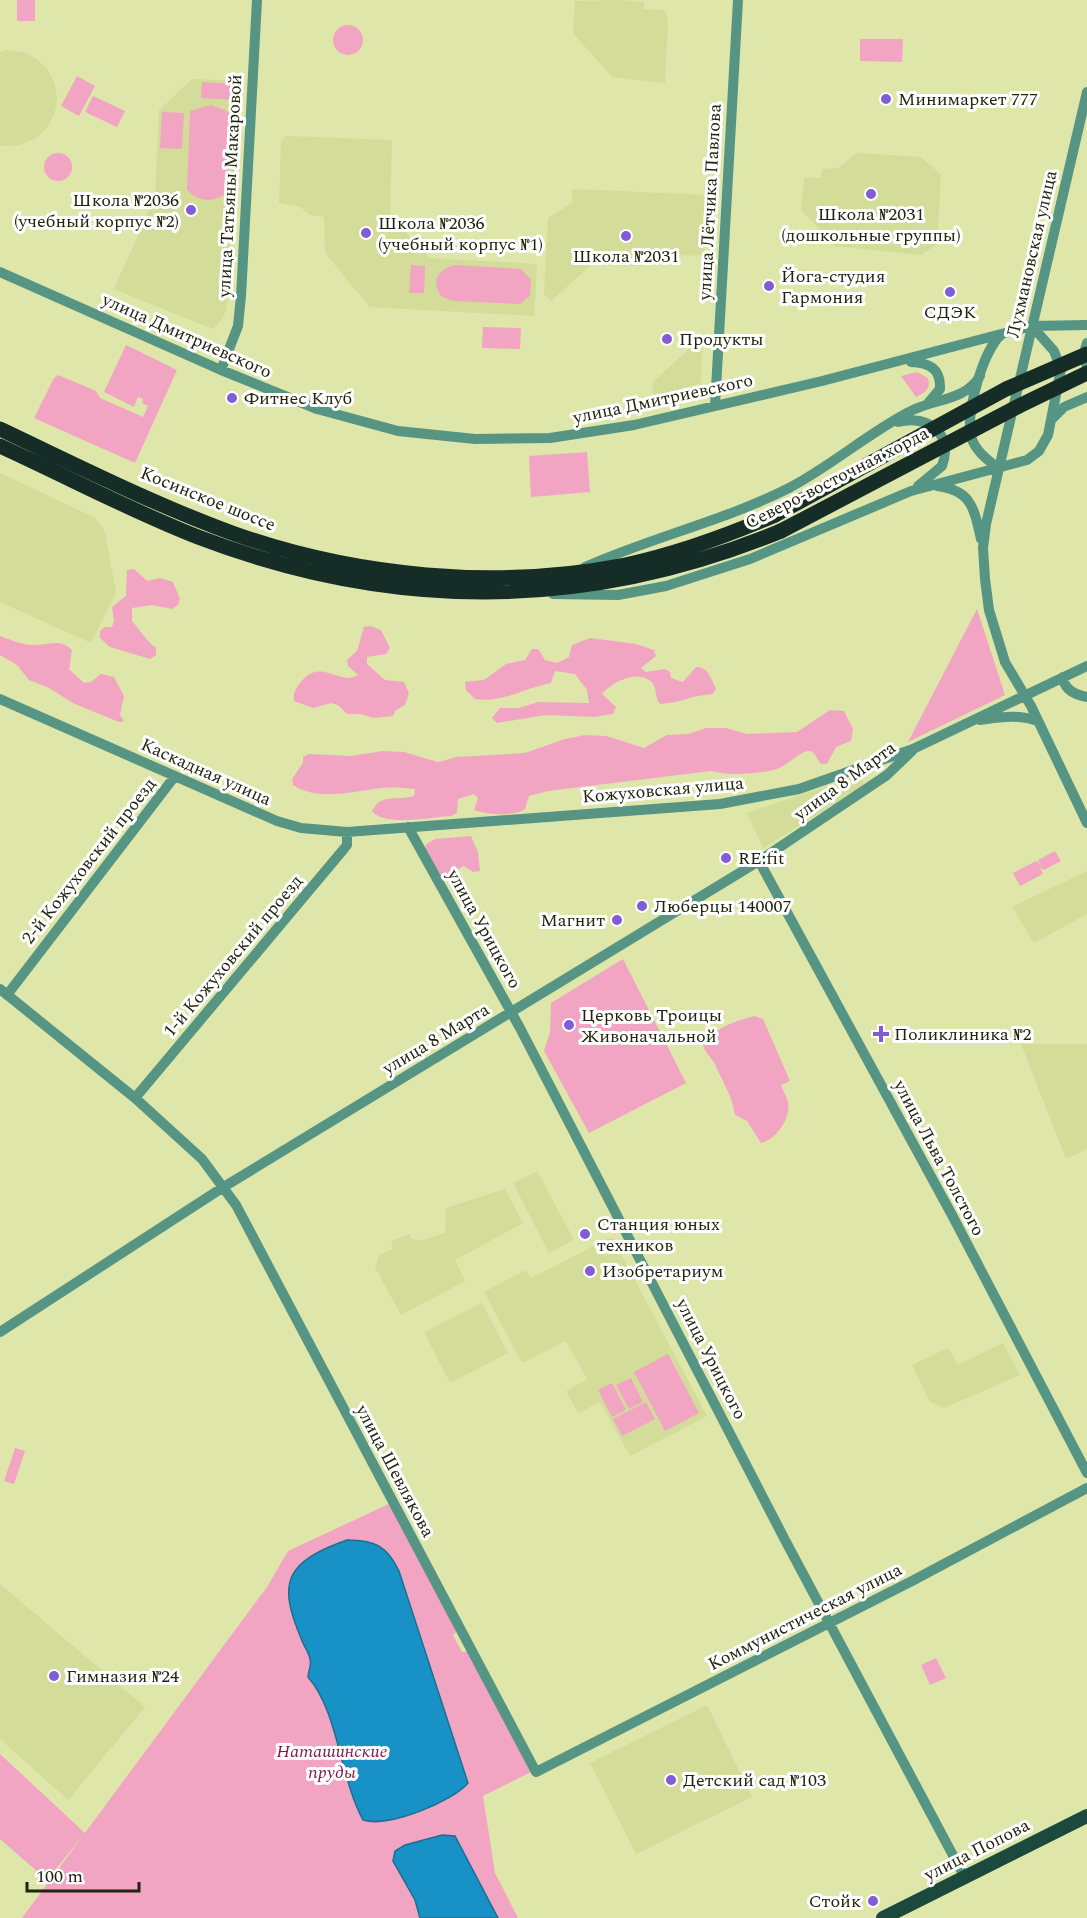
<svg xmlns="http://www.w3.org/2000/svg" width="1087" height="1918" font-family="Spectral,serif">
<rect width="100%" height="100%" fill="#dee6aa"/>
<!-- built -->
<path fill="#d3dc98" d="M619,0L644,2V9L665,10L668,21L665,83L612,77L573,33L575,1Z
M7,50L23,52L37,59L48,70L55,84L57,100L54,115L46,129L34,139L19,145L4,146L0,145V52Z
M192,79L239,81L228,299L224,317L213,329L114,289L155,197L159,110Z
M286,136L392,140L390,216L430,258L537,264L534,316L370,307L328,257L325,250L324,217L310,215L300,207L279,203L281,141Z
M857,153L921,157L941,175L937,244L921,255L835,246L801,210L804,178H821L822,169L838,168Z
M572,189L708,195L704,256L653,254L643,266L591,265L551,301L544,294L548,218L572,203Z
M691,347H702L701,383L655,396L652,383Z
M0,473L95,518L105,532L116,592L91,643L0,602Z
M860,775L864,786L763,848L747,813Z
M1087,871V914L1034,943L1012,907Z
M1021,1044H1087V1149L1066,1159Z
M537,1171L574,1240L549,1253L513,1183Z
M505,1189L523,1223L455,1260L465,1281L401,1315L375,1267L379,1255L393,1249L391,1241L409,1234L411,1239L422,1240L445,1233L446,1208Z
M612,1237L707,1416L630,1456L600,1402L578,1413L566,1391L587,1379L566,1341L522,1363L484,1292L526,1270L531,1278Z
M482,1303L508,1353L450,1383L424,1332Z
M1003,1343L1020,1375L944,1408L930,1402L912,1365L948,1348L958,1365Z
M0,1584L145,1707L68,1800L0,1739Z
M707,1705L752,1797L636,1854L590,1763Z"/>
<!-- green -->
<path fill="#f2a5c3" d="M17,0H35V21H17Z
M333 40a15 15 0 1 1 30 0a15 15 0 1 1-30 0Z
M860,39H903L902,62L860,61Z
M77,76L95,86L79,116L61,106Z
M202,82L236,84L235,100L201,98Z
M93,96L125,111L117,127L85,112Z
M211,105L232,113L227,193C213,203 199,202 187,190L190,111Z
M162,112L184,113L182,149L160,148Z
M44 167a14 14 0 1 1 28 0a14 14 0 1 1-28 0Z
M411,265L425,266L424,293H409Z
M455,265L521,269L531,280L530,296L520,304L453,301L442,297C430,282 438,269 455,265Z
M483,327L521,328L520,349L482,348Z
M126,345L177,370L135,463L34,418L54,378L58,375L96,391L100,398L143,417L148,406L142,403L143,399L138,397L134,407L104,392Z
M917,372L928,378C931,390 925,392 916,397L901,376Z
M587,452L590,492L531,497L529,456Z
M134,569L147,581L160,578L173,582L180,599L178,605L172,609L152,605L132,608V621C140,630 146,641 156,648V655L150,659L110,647L100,638V631L105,627H112L114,621L112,607L126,596L127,570Z
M977,609L1005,695L908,742Z
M370,626L381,630L390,648L386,654L367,657V664L385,680L404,682L409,693L405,705L396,710L393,716L373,718L361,714H347L338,705L331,703L313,708L294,701C293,694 295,689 300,683C321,656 339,687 358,675L348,666L347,660L357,651L364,627Z
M0,636C10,640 23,645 34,645C49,645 60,638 72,650L69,669L84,683L91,682L101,674L114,677L124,696L120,715L124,721L119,722L75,704L47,687L29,680L17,665L0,655Z
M590,638L636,644L654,650L656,656L641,668L646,672L665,669L670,672L671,678L683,682L696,667C709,667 710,678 716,688L713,694C694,695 679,703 660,704C655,698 657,692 654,686C644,666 611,682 602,694L616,707L613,714L594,717L545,715L497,723L492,718L500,708H519L538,702L589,703L587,690L575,674L555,671L551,683C525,688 502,703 475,699L466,690L465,682L484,680L506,664L525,660L532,649H538L545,660L557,663L569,657L572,645Z
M830,710L844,711L853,729L851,741L836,747L827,764H821C817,760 815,751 809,751C802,750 786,766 777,769C759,774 729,776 711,771L548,791L529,796L525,809C512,817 489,815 474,810L478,798L474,794L458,799L457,813L451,816C433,817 383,827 372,811C381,793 397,801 414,796L415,789C404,788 393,787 382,788C354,791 319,802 293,785L292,779L303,763V757L309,754L350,756L383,751L404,752L438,762L457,757L525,753L565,739L585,735L606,736L644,748L667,735L688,734L706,728H726L747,734L797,732Z
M471,836L478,852L480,871L473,872L464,866L442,877L428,856L425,845L435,839Z
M1055,851L1061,861L1044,870L1040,867L1043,874L1020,886L1013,873L1036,861L1040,864L1038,860Z
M623,959L686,1083L589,1133L544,1051L550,1032L551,1003Z
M754,1016L763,1019L790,1081L781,1085C783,1091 787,1097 788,1103C791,1118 776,1140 761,1143L747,1121L735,1115C732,1095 722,1081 715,1064C711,1056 704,1053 703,1044C714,1028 736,1021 754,1016Z
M668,1354L699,1413L665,1431L634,1372Z
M631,1378L643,1402L629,1409L616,1385Z
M612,1383L626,1410L612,1417L598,1390Z
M646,1402L655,1419L622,1436L613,1419Z
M15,1448L25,1451L14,1484L4,1481Z
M391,1503L458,1630L453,1635L462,1652L470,1651L533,1771L483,1796L495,1873L518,1918H22L267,1587L288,1551Z
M936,1658L946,1678L930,1685L921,1665Z
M0,1754L85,1833L47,1880L0,1839Z"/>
<!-- water -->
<path fill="#1891c6" stroke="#1b708e" stroke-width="1.5" d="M347,1540C375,1540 387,1546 399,1571L468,1783C452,1802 388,1828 363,1820C340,1778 338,1711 308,1677C308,1671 312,1666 310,1659C309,1652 303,1645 301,1638C276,1580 288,1561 347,1540Z
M442,1835L455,1836L498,1918H420L415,1900L393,1861L395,1851L405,1845Z"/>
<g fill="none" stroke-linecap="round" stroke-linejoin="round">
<!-- minor -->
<path stroke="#569584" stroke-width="10" d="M1087,92L986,524L983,548L985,579L989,610L1005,662L1031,706L1087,823
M0,272L221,370L317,409L398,431L475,439L550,438L634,425L822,381L1032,326L1087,325
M1087,343L1084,353L1087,368
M911,362C929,363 941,368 940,389L929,402
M221,370L238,326L241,296L257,0
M715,406L738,0
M1052,419L1064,407L1087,397
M898,422C928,414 954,434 942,466L918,486
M999,469C988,460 976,452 971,437C965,415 983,350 1001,335
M937,486C972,490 974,509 981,539
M585,567C652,537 724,521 789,488C831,466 867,434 909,412C934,398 964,402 980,376
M553,594L618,595L666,586L750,559L911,491L1027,460L1039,451L1048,435L1061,369L1054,351L1032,326
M1063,677C1064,690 1076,695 1087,697
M0,699L277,821L301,828L347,832L720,804L799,789L913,749L1087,666
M980,720C1001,717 1018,714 1038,721
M408,827L520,1028L785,1540L964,1876
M759,861L952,1215L1087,1473
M0,989L135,1098L202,1159L236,1205L536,1772L912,1581L1087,1488
M7,995L175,776
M135,1098L343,850L347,845V832
M0,1332L222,1188L759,861L887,775L913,750"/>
<!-- major -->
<path stroke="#1c493e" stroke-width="14" d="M883,1918L1087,1816"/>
<!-- highway -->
<path stroke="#162d27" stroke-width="15" d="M0,429C76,465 153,504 232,533C355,577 496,590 625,565C677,554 726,536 775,515
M0,446C66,476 131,511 198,537C394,612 587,611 781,531"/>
<!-- highway-bridge -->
<path stroke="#162d27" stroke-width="15" d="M775,515L1006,389L1087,354
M781,531L1021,405L1087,373"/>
</g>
<!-- markers -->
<g fill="#825cd6" stroke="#fff" stroke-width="2">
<circle cx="886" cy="99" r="6"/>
<circle cx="871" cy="194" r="6"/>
<circle cx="191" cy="210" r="6"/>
<circle cx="366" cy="233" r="6"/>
<circle cx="626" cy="236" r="6"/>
<circle cx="769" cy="286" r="6"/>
<circle cx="950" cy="292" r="6"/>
<circle cx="667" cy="339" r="6"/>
<circle cx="232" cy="398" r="6"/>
<circle cx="726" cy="858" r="6"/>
<circle cx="642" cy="906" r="6"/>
<circle cx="617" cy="920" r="6"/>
<circle cx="569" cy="1025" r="6"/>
<path d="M878 1025h6v6h6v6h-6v6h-6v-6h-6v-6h6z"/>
<circle cx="585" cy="1234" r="6"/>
<circle cx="590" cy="1271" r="6"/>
<circle cx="54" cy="1676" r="6"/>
<circle cx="671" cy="1780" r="6"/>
<circle cx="873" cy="1901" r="6"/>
</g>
<g text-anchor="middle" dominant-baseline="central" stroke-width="6" stroke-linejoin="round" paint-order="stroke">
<!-- poi labels -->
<g font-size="18" fill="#21240c" stroke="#fff" text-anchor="start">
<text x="898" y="99">Минимаркет 777</text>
<text x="179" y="200" text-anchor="end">Школа №2036<tspan x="179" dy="21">(учебный корпус №2)</tspan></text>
<text x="871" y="214" text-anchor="middle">Школа №2031<tspan x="871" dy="21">(дошкольные группы)</tspan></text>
<text x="378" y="223">Школа №2036<tspan x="378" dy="21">(учебный корпус №1)</tspan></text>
<text x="626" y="256" text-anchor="middle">Школа №2031</text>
<text x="781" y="276">Йога-студия<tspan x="781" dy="21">Гармония</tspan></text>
<text x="950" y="312" text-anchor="middle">СДЭК</text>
<text x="679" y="339">Продукты</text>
<text x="244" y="398">Фитнес Клуб</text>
<text x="738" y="858">RE:fit</text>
<text x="654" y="906">Люберцы 140007</text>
<text x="605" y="920" text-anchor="end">Магнит</text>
<text x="581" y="1015">Церковь Троицы<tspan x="581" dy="21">Живоначальной</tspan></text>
<text x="894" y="1034">Поликлиника №2</text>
<text x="597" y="1224">Станция юных<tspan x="597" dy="21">техников</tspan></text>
<text x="602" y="1271">Изобретариум</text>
<text x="66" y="1676">Гимназия №24</text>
<text x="683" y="1780">Детский сад №103</text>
<text x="861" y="1901" text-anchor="end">Стойк</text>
</g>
<!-- street labels -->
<g font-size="18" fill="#21240c" stroke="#fff">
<text transform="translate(230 186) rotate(-87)">улица Татьяны Макаровой</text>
<text transform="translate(710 202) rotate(-87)">улица Лётчика Павлова</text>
<text transform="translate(1032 254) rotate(-77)">Лухмановская улица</text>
<text transform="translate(187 336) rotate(24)">улица Дмитриевского</text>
<text transform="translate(663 399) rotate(-12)">улица Дмитриевского</text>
<text transform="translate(837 478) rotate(-27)">Северо-восточная хорда</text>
<text transform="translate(208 499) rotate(22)">Косинское шоссе</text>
<text transform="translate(206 772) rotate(24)">Каскадная улица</text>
<text transform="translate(845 781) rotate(-36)">улица 8 Марта</text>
<text transform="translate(663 790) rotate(-5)">Кожуховская улица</text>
<text transform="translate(89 861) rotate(-52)">2-й Кожуховский проезд</text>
<text transform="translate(484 929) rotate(61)">улица Урицкого</text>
<text transform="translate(233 956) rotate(-50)">1-й Кожуховский проезд</text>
<text transform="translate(436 1039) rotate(-31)">улица 8 Марта</text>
<text transform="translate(939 1158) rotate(62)">улица Льва Толстого</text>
<text transform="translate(711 1359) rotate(63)">улица Урицкого</text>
<text transform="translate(395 1471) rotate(62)">улица Шевлякова</text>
<text transform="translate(805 1617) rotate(-27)">Коммунистическая улица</text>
<text transform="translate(977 1850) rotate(-27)">улица Попова</text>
</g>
<!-- park labels -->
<g font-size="18" font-style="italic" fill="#841a51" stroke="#fff">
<text x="332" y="1751">Наташинские<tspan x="332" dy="21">пруды</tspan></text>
</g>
</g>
<!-- scale -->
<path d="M27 1882v9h112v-9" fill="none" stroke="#21240c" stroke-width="3"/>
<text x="36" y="1882" font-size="18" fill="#21240c" stroke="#ffffff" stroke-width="4.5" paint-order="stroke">100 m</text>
</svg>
